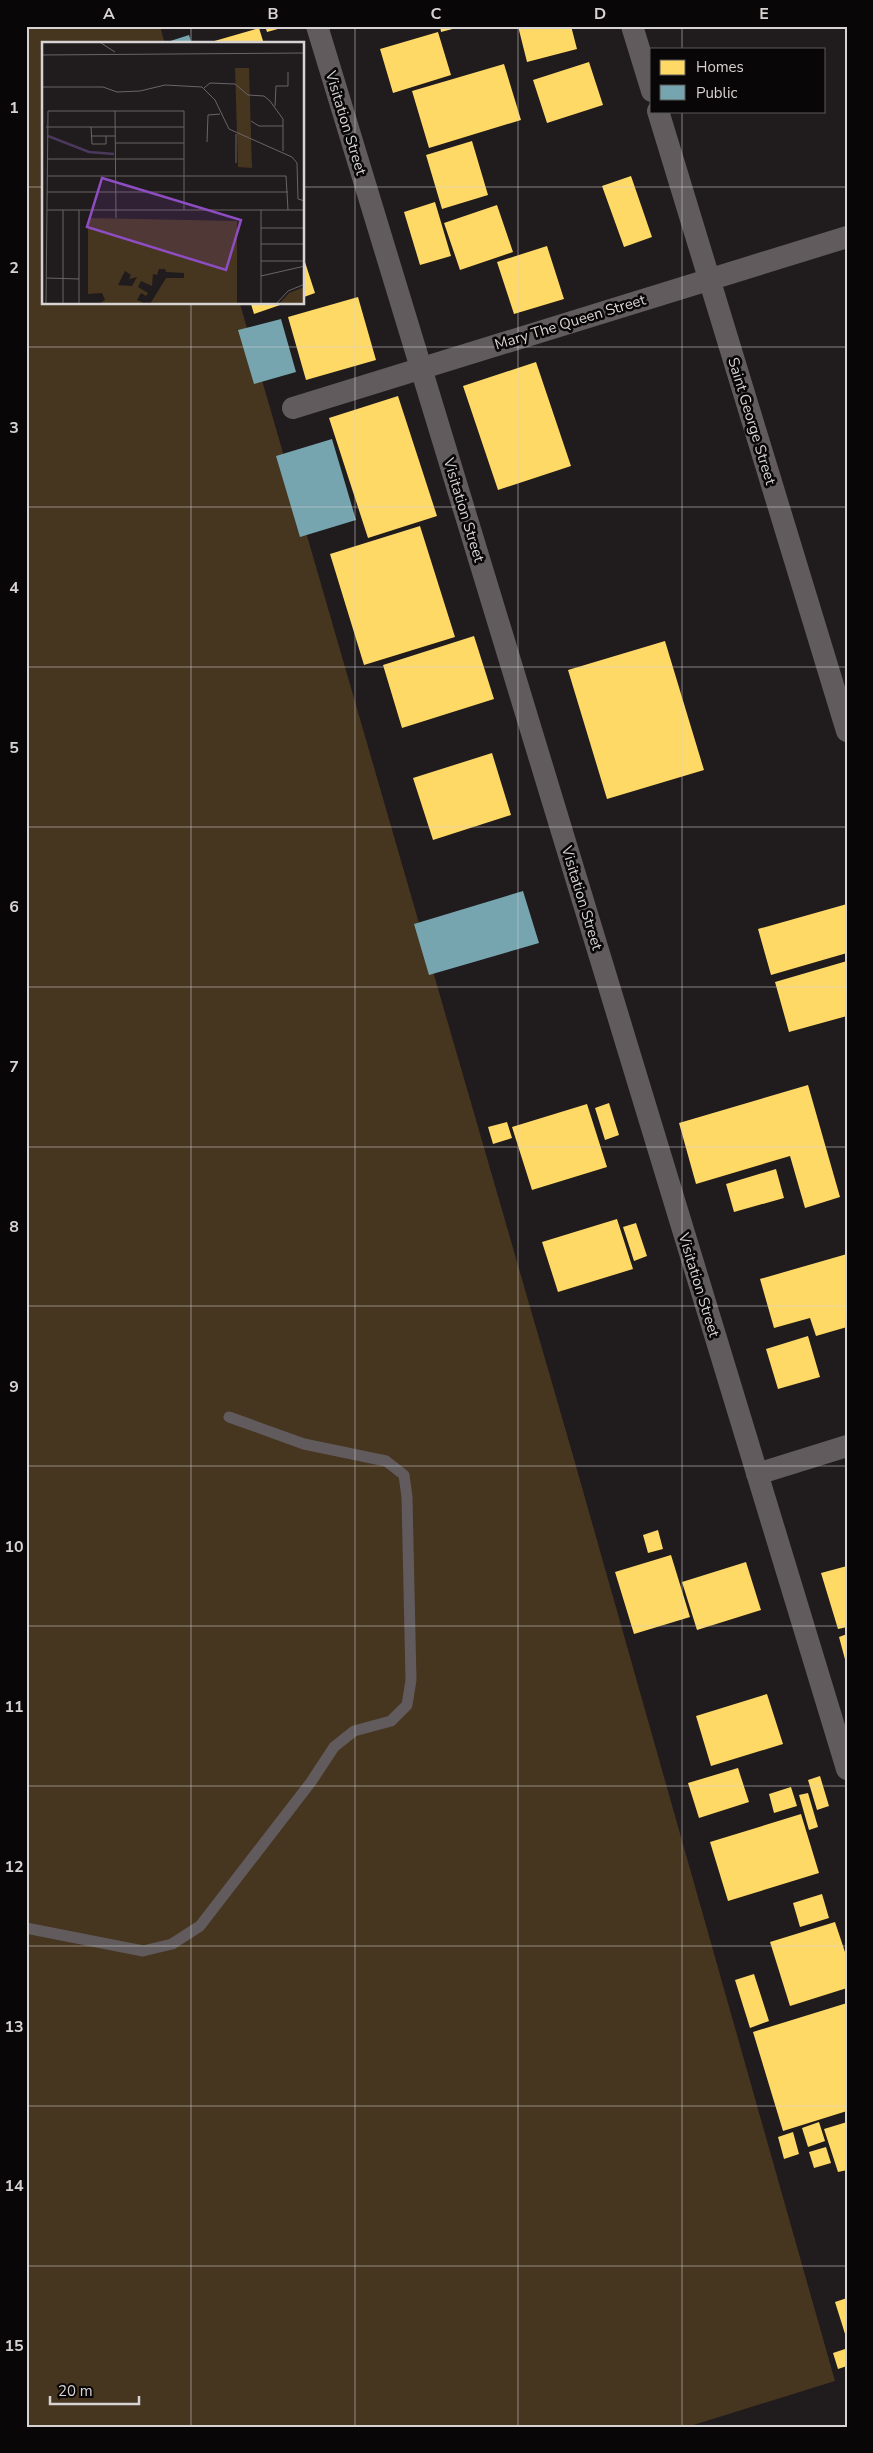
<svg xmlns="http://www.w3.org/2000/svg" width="873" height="2453" font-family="'Nunito Sans',sans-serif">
<rect width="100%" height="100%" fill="#201b1c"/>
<!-- green -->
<path fill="#46351f" d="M26,26H160L165,44H44V304H240L572,1452L835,2381L687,2427H26Z"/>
<!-- homes -->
<path fill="#ffd966" d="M265,26H285V27L267,32Z
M440,26H460V27L441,32Z
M518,26H571L577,49L527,62Z
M259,28L264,44H211V42Z
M438,32L451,75L393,93L380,49Z
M589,62L603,105L547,123L533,80Z
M504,64L521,120L429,148L412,91Z
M472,141L488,195L442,209L426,155Z
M631,176L652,237L624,247L602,186Z
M435,202L451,256L420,265L404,212Z
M497,205L513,252L460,270L444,223Z
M547,246L564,299L514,314L497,262Z
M304,259L315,293L304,297Z
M358,297L376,360L306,380L288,317Z
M251,304H283L254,314Z
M536,362L571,466L498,490L463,386Z
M398,396L437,516L368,538L329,418Z
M420,526L455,637L364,665L330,554Z
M474,636L494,699L402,728L383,665Z
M665,641L704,770L607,799L568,670Z
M492,753L511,815L433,840L413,778Z
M847,904V953L771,975L758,929Z
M847,961V1016L789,1032L775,982Z
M808,1085L840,1197L805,1208L790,1156L696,1184L679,1123Z
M609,1103L619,1135L605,1140L595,1108Z
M587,1104L607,1167L532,1190L512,1127Z
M507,1122L512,1138L493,1144L488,1127Z
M776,1169L784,1198L734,1212L726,1184Z
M617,1219L633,1269L558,1292L542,1242Z
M636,1223L647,1256L634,1261L623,1227Z
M847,1254V1307L845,1308L847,1327L816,1336L810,1318L774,1328L760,1279Z
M808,1336L820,1377L778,1389L766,1349Z
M658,1530L663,1549L648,1553L643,1535Z
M671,1555L690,1617L634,1634L615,1572Z
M746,1562L761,1610L697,1630L682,1582Z
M847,1566V1627L838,1629L821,1573Z
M847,1634V1662L846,1663L839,1637Z
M767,1694L783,1744L711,1766L696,1716Z
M738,1768L749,1802L699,1818L688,1783Z
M820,1776L829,1806L817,1810L808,1780Z
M791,1787L797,1806L774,1813L769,1794Z
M808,1793L818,1827L809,1830L799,1795Z
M801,1814L819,1873L728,1901L710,1842Z
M822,1894L829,1918L800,1927L793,1903Z
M835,1922L847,1958V1988L790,2006L770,1942Z
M754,1974L769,2021L750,2028L735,1980Z
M847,2003V2111L783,2131L753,2032Z
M819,2122L825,2141L808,2147L802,2128Z
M847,2122V2170L838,2172L824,2129Z
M793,2132L799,2154L784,2159L778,2137Z
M826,2147L831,2163L814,2168L809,2152Z
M847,2298V2337H846L835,2302Z
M845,2349L847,2366L838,2369L833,2353Z"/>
<!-- public -->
<path fill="#76a5af" d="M189,35L192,44H164V43Z
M281,319L296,372L254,384L238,330Z
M332,439L356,520L300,537L276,456Z
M523,891L539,943L429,975L414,924Z"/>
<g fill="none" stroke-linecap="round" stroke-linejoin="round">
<!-- lane -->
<path stroke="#615b5e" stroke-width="11" d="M26,1928L143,1951L172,1944L200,1926L311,1782L334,1747L354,1731L391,1721L407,1705L411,1680L407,1497L404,1475L386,1461L304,1444L229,1417"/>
<!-- street -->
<path stroke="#615b5e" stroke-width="22" d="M317,26L847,1769
M632,26L652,91
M658,111L847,731
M293,408L847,237
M757,1474L847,1446"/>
</g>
<!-- grid -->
<path fill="none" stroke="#d8d3d3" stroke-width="1" stroke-opacity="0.55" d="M191,26V44M355,26V2427M518,26V2427M682,26V49M682,111V2427M26,187H44M304,187H847M191,304V2427M26,347H847M26,507H847M26,667H847M26,827H847M26,987H847M26,1147H847M26,1306H847M26,1466H847M26,1626H847M26,1786H847M26,1946H847M26,2106H847M26,2266H847"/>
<g text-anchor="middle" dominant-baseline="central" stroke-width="5" stroke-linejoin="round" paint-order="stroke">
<!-- street labels -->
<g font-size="15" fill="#d8d3d3" stroke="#080606">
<text transform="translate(346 123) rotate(73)">Visitation Street</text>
<text transform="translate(570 322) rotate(-17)">Mary The Queen Street</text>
<text transform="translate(752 421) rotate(73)">Saint George Street</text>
<text transform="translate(464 510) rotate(73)">Visitation Street</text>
<text transform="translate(582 898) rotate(73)">Visitation Street</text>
<text transform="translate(699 1285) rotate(73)">Visitation Street</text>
</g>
</g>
<!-- overview -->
<g transform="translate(42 42)">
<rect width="262" height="262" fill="#201b1c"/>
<path d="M193,26H207L210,126L196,125ZM46,176L195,179V262H108L124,236H142V231L124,230L123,227H117L115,233L111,232L110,244L99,239L96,245L106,251L104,254L99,251L95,258L104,262H57L63,258L60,251L46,252ZM83,229L89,233L87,237L95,235L90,244L76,243ZM262,245V262H237L247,251Z" fill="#46351f" fill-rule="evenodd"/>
<path fill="none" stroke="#4b395d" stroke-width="2.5" d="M6,94L47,110L72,112"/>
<path fill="none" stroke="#6a6565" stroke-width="1" d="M59,1L73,10M0,13L263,11M0,45H61L75,50L98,49L123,43L160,45L173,58L187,87L250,115L255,121L256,157L263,159M162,46L168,41L193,42L206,53L222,54L228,59L241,77V109M233,64L234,44H246V30M73,69L74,176M209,79L217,84H241M4,85H142M49,85L50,102H64V94M194,92V121M49,94H73M165,100L166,73L178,72M74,101H142M5,117H142M5,134H244L246,168M5,150H246M5,168H263M219,168V262M219,186H263M219,202H263M219,219H263M219,234L263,224M5,236L37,237M4,262L6,69H142V168M21,262V168M37,262V168M234,262L246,249L263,242"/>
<path fill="#8e4dc3" fill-opacity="0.15" stroke="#8e4dc3" stroke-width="2.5" d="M60,136L199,178L184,228L45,185Z"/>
<rect width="262" height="262" fill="none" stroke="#d8d3d3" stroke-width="2.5"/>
</g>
<!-- border -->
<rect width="873" height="2453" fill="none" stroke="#080606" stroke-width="55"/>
<!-- legend -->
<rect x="650" y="48" width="175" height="65" fill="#080606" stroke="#5b5858"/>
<rect x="660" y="60" width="25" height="15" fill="#ffd966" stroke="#5b5858"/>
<text x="696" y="72" font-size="15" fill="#d8d3d3">Homes</text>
<rect x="660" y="85" width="25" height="15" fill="#76a5af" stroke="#5b5858"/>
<text x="696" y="98" font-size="15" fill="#d8d3d3">Public</text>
<!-- scale -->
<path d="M50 2396v8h89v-8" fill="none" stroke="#d8d3d3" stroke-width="2.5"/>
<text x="58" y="2396" font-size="15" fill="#d8d3d3" stroke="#080606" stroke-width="4" paint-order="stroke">20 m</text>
<rect x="28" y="28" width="818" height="2398" fill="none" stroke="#d8d3d3" stroke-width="2"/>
<g font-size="16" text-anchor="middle" font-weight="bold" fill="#d8d3d3">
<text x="109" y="19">A</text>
<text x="273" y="19">B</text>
<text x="436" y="19">C</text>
<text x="600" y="19">D</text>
<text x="764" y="19">E</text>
<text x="14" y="113">1</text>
<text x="14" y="273">2</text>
<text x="14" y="433">3</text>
<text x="14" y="593">4</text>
<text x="14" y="753">5</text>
<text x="14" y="912">6</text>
<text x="14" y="1072">7</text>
<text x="14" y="1232">8</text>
<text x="14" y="1392">9</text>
<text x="14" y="1552">10</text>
<text x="14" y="1712">11</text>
<text x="14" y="1872">12</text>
<text x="14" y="2032">13</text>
<text x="14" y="2191">14</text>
<text x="14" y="2351">15</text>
</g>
</svg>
